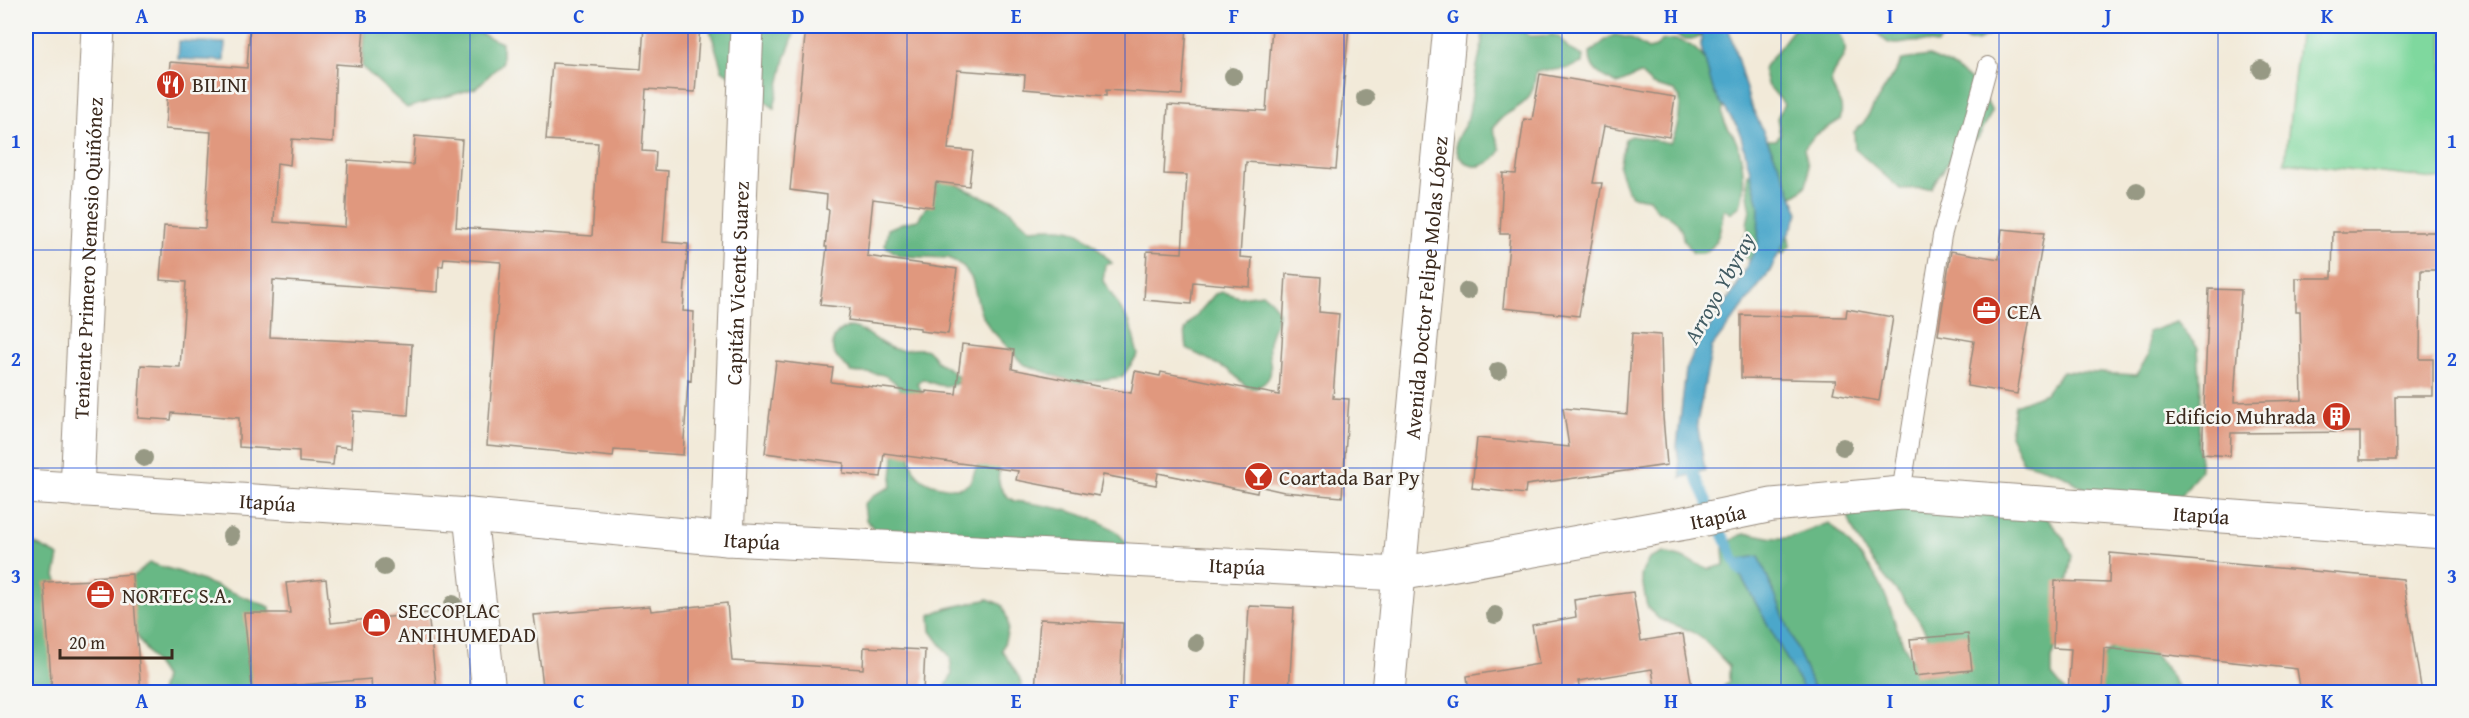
<svg xmlns="http://www.w3.org/2000/svg" width="2469" height="718" font-family="'Gentium Book Plus',serif">
<rect width="100%" height="100%" fill="#f6f6f2"/>
<filter id="ink" filterUnits="userSpaceOnUse"><feTurbulence type="fractalNoise" baseFrequency=".0167" numOctaves="2"/><feDisplacementMap in="SourceGraphic" scale="12" xChannelSelector="R" yChannelSelector="G"/><feConvolveMatrix kernelMatrix="1 2 1 2 8 2 1 2 1" color-interpolation-filters="sRGB"/></filter>
<filter id="wash" filterUnits="userSpaceOnUse"><feTurbulence type="fractalNoise" baseFrequency=".008" numOctaves="4" result="noise"/><feDisplacementMap in="SourceGraphic" scale="24" xChannelSelector="R" yChannelSelector="G"/><feGaussianBlur stdDeviation="1.35" result="paint"/><feColorMatrix in="noise" values="0 0 0 0 0 0 0 0 0 0 0 0 0 0 0 0 0 1.4 0 .05"/><feComposite in="paint" operator="in"/></filter>
<g filter="url(#wash)">
<rect width="100%" height="100%" fill="#f2ead9"/>
<!-- green -->
<path fill="#7fd89e" stroke="#5d815e" stroke-width="1.5" d="M2300,26H2443V180L2285,162Z"/>
<!-- forest -->
<path fill="#67b885" stroke="#517152" stroke-width="1.5" d="M362,26H467L468,28L502,43V63L476,88L407,108L362,67L364,32Z
M709,26H797L785,59L774,108L722,70Z
M1482,26H1516L1530,36L1554,35L1560,38L1569,49L1583,56L1582,63L1566,69L1536,71C1533,115 1507,103 1493,129L1501,150C1497,157 1491,162 1483,165C1469,170 1455,157 1456,143C1457,133 1466,127 1468,117C1472,99 1474,80 1478,62C1481,49 1483,40 1482,26Z
M1671,26H1699L1701,34L1698,38C1685,41 1676,40 1671,26Z
M1796,26H1834C1863,60 1826,64 1832,85C1836,99 1845,103 1840,120L1814,136L1804,149C1810,169 1814,191 1788,197L1761,144L1768,140H1776L1780,134L1777,118L1784,104L1767,84L1763,69Z
M1872,26H1940L1942,39L1937,44C1929,43 1920,41 1912,42C1889,46 1887,46 1872,26Z
M1956,26H2003C1988,37 1965,54 1956,26Z
M1615,35L1630,38L1648,49L1656,47L1661,41C1695,31 1720,75 1723,103C1724,108 1721,112 1723,117C1725,126 1733,133 1736,141C1744,159 1746,188 1740,206L1730,213L1724,209C1720,228 1719,257 1693,253L1683,239L1682,232L1678,224L1673,218L1658,211L1649,199L1633,196L1627,190L1619,167L1625,139L1632,136L1670,143C1679,130 1680,112 1680,98L1674,91L1652,85L1640,74L1618,84C1602,77 1589,71 1590,52C1600,47 1604,38 1615,35Z
M1929,56L1950,65L1978,85L1992,112L1978,138L1952,157L1931,188L1900,189L1855,149L1854,132L1864,122L1902,60Z
M1757,169L1789,238L1790,246L1783,254L1772,249L1752,262L1739,253L1743,238L1748,232C1745,221 1750,217 1750,208C1749,196 1745,187 1748,174Z
M938,176L1007,208L1030,229C1079,226 1078,228 1112,263L1105,265L1103,281L1130,323L1138,355L1122,377L1076,383L1023,364L989,327L980,311L972,279L963,266L949,258L900,256L885,246L888,229L902,223L918,220L935,193Z
M1223,292L1239,297L1263,294C1290,314 1273,320 1269,343C1266,363 1281,376 1256,388L1247,387L1229,370L1187,349L1185,331L1189,324L1215,294Z
M2177,322L2198,348L2201,393L2198,445L2201,469L2178,500L2088,491L2060,473L2023,462L2010,435L2015,405L2046,393L2062,371L2137,375L2148,355V332Z
M851,327C869,330 879,345 894,349C910,353 929,340 936,361L951,370L962,381C946,389 938,386 923,379L917,384L924,395C916,426 892,474 936,485C945,487 960,491 968,484C972,481 973,474 976,468C981,461 988,454 994,447L1004,452C997,472 993,489 1014,501C1042,504 1116,516 1127,546L879,534L866,520L864,504L876,494L891,487L901,391C888,368 871,375 851,372C848,367 845,366 841,362C826,349 832,330 851,327Z
M1859,500L2047,518L2065,540L2072,555L2057,644L2052,659V675L2066,692H1717L1729,682V666L1704,640L1691,631L1659,619L1647,607L1641,574L1649,559L1663,553L1680,557L1709,569L1724,565L1723,547C1752,522 1755,540 1784,538C1798,537 1815,527 1829,523C1847,542 1870,563 1882,588C1897,620 1898,648 1924,675L1938,671C1929,601 1861,574 1847,511Z
M26,539L59,556L55,576L63,595L81,692H26Z
M149,563L180,572L270,607L278,690H285L287,692H160L164,677L140,641L115,592Z
M988,599L1002,605C1011,624 1009,630 1002,650L1019,677L1024,692H943L952,674L950,657L931,631L930,615C948,605 968,605 988,599Z
M2121,642L2153,653L2164,665L2181,692H2089C2096,667 2097,656 2121,642Z"/>
<!-- water -->
<path fill="#4ca7ca" stroke="#446874" stroke-width="1.5" d="M1701,26H1728L1750,103L1786,180L1799,213L1770,271L1712,347L1697,423L1705,470L1681,478L1677,446L1686,370L1695,349L1736,287L1758,244L1759,205L1739,129L1714,93L1701,47Z
M179,41L225,43L224,61L178,59Z
M1759,556L1815,692H1805L1732,560Z"/>
<g fill="none" stroke-linecap="round" stroke-linejoin="round">
<!-- stream -->
<path stroke="#4ca7ca" stroke-width="10" d="M1689,463L1740,571"/>
</g>
<g id="blocks">
<!-- building -->
<path fill="#e0987e" d="M250,26H364L361,66L336,64L333,142L292,139L290,165L277,163L274,222L345,227L348,160L413,165L415,136L462,140L456,227L592,236L598,143L546,140L552,63L641,69L644,26H700L695,92L646,89L642,151L656,152L655,170L668,171L663,242L688,244L683,311L694,312L691,381L688,380L683,455L614,450L613,457L487,445L501,262L444,258L443,266H439L438,292L273,280L270,337L412,344L408,415L353,411L351,448L335,446L333,465L299,462V451L239,447V418L172,413L171,420L138,418L141,365L180,367L186,282L160,280L164,226L205,228L211,132L165,129L170,62L247,68Z
M806,26H1187L1182,95L1106,90V96L1024,89L1025,75L957,70L948,149L973,151L969,186L936,182L933,207L873,199L867,256L957,269L948,334L920,331V328L848,320L850,308L820,305L827,247H825L829,210L826,209L827,195L790,190Z
M1272,26H1349L1336,169L1246,162L1240,257L1252,258L1250,287L1193,282L1191,304L1144,300L1147,251L1182,253L1187,175L1164,174L1168,105L1266,111Z
M1540,74L1675,97L1669,137L1604,126L1593,183H1602L1579,316L1503,308L1510,234H1500L1503,173L1516,174L1524,119L1532,120Z
M2002,229L2044,233L2017,394L1967,386L1974,341L1938,335L1951,251L1999,259Z
M2333,232H2444V270H2421L2420,359H2433V396H2395L2396,460H2360V432L2231,433L2230,456L2202,454L2209,289L2241,290L2234,402L2302,400L2300,311H2296V278H2332Z
M1286,274L1321,277L1319,312L1339,314L1333,398L1349,399L1342,497L1284,492L1258,486L1257,493L1158,473L1156,485L1103,475L1099,496L1016,480L1018,471L884,453L881,477L843,473L844,463L765,453L776,361L833,368L831,382L926,393V391L956,394L962,344L1014,350L1012,369L1131,393L1135,371L1160,376L1161,372L1279,395Z
M1847,309L1893,317L1879,401L1833,393L1836,380L1741,378V315L1846,317Z
M1632,333L1661,335L1663,417L1667,465L1526,485L1525,494L1472,488L1477,438L1569,447L1563,408L1627,414Z
M2110,553L2403,579L2422,693H2301L2297,669L2104,648L2102,693H2068L2071,649L2053,648L2055,581L2109,583Z
M132,574L141,693H52L44,582L94,580L93,577Z
M326,579L331,623L428,613L437,693H372L371,679L252,689L244,613H290L286,583Z
M1633,592L1641,641L1683,634L1693,693H1656L1652,669L1578,681L1580,690L1564,693H1469L1467,676L1539,664L1532,625L1576,617L1574,600Z
M727,603L732,661L863,669L864,647L925,650L923,693H544L534,615L650,606L651,611Z
M1249,606L1294,608L1289,693H1244Z
M1040,619L1123,623L1120,693L1035,690Z
M1968,634L1972,670L1914,676L1910,639Z"/>
</g>
</g>
<g filter="url(#ink)">
<use href="#blocks" fill-opacity="0" stroke="#968a7c" stroke-width="1.5"/>
<g fill="none" stroke-linecap="round" stroke-linejoin="round">
<defs>
<path id="lane" d="M1901,493L1942,236L1988,66"/>
<g id="street">
<path id="s1" d="M77,490L98,26"/>
<path d="M470,515L489,692"/>
<path id="s2" d="M727,539L747,26"/>
</g>
<g id="secondary">
<path id="s3" d="M26,486L470,515L727,539L1399,574L1685,523L1772,505L1901,493L2444,532"/>
<path id="s4" d="M1388,692L1450,26"/>
</g>
</defs>
<!-- lane casing -->
<use href="#lane" stroke="#968a7c" stroke-width="20"/>
<!-- street casing -->
<use href="#street" stroke="#968a7c" stroke-width="35"/>
<!-- secondary casing -->
<use href="#secondary" stroke="#968a7c" stroke-width="35"/>
<!-- lane -->
<use href="#lane" stroke="#fff" stroke-width="18"/>
<!-- street -->
<use href="#street" stroke="#fff" stroke-width="33"/>
<!-- secondary -->
<use href="#secondary" stroke="#fff" stroke-width="33"/>
</g>
<!-- trees -->
<g fill="#979984">
<circle cx="2261" cy="69" r="9"/>
<circle cx="1233" cy="76" r="9"/>
<circle cx="1365" cy="98" r="9"/>
<circle cx="2137" cy="191" r="9"/>
<circle cx="1467" cy="291" r="9"/>
<circle cx="1498" cy="371" r="9"/>
<circle cx="1843" cy="447" r="9"/>
<circle cx="144" cy="458" r="9"/>
<circle cx="231" cy="536" r="9"/>
<circle cx="384" cy="567" r="9"/>
<circle cx="453" cy="604" r="9"/>
<circle cx="1495" cy="615" r="9"/>
<circle cx="1196" cy="643" r="9"/>
</g>
</g>
<!-- grid -->
<path fill="none" stroke="#1d4ed8" stroke-width="1.5" stroke-opacity="0.55" d="M251,26V692M470,26V692M688,26V692M907,26V692M1125,26V692M1344,26V692M1562,26V692M1781,26V692M1999,26V692M2218,26V692M26,250H2444M26,468H2444"/>
<!-- icons -->
<defs>
<symbol id="restaurant-disc" viewBox="-11 -11 22 22"><circle r="9.5" fill="#c8321e" stroke="#f6f6f2"/><path d="M-5-6h1v4h1v-4h1v4h1v-4h1v5L-1.5 .5V6h-2V.5L-5-1ZM5-6V6H3V1.5H1.5Q1.5-4 5-6Z" fill="#fff"/></symbol>
<symbol id="office-disc" viewBox="-11 -11 22 22"><circle r="9.5" fill="#c8321e" stroke="#f6f6f2"/><path d="M-6-3h4V-5.5h4V-3h4V5H-6ZM-1-4.5V-3h2v-1.5ZM-6 0V1H6V0Z" fill="#fff"/></symbol>
<symbol id="building-disc" viewBox="-11 -11 22 22"><circle r="9.5" fill="#c8321e" stroke="#f6f6f2"/><path d="M-4-6H4V6H1V3H-1V6H-4ZM-2.5-4.3h1.7v1.8h-1.7ZM.8-4.3h1.7v1.8H.8ZM-2.5-1h1.7V.8h-1.7ZM.8-1h1.7V.8H.8Z" fill="#fff"/></symbol>
<symbol id="bar-disc" viewBox="-11 -11 22 22"><circle r="9.5" fill="#c8321e" stroke="#f6f6f2"/><path d="M-6-5H6L.8 .8V4.5H3.5V6h-7V4.5H-.8V.8Z" fill="#fff"/></symbol>
<symbol id="shop-disc" viewBox="-11 -11 22 22"><circle r="9.5" fill="#c8321e" stroke="#f6f6f2"/><path d="M-5-2.5h2.3a2.7 3.5 0 0 1 5.4 0H5L5.5 6h-11ZM-1.5-2.5h3a1.5 2.3 0 0 0-3 0Z" fill="#fff"/></symbol>
</defs>
<g fill-rule="evenodd">
<use href="#restaurant-disc" x="154" y="68" width="33" height="33"/>
<use href="#office-disc" x="1970" y="294" width="33" height="33"/>
<use href="#building-disc" x="2320" y="400" width="33" height="33"/>
<use href="#bar-disc" x="1242" y="460" width="33" height="33"/>
<use href="#office-disc" x="84" y="578" width="33" height="33"/>
<use href="#shop-disc" x="360" y="606" width="33" height="33"/>
</g>
<g text-anchor="middle" dominant-baseline="central" stroke-width="5" stroke-linejoin="round" paint-order="stroke">
<!-- poi labels -->
<g font-size="21" fill="#3b2a1e" stroke="#f6f6f2" text-anchor="start">
<text x="192" y="84">BILINI</text>
<text x="2007" y="311">CEA</text>
<text x="2316" y="416" text-anchor="end">Edificio Muhrada</text>
<text x="1279" y="477">Coartada Bar Py</text>
<text x="122" y="595">NORTEC S.A.</text>
<text x="398" y="610">SECCOPLAC<tspan x="398" dy="24">ANTIHUMEDAD</tspan></text>
</g>
<!-- street labels -->
<g font-size="21" fill="#3b2a1e" stroke="#f6f6f2">
<text stroke="none"><textPath href="#s1" startOffset="232">Teniente Primero Nemesio Quiñónez</textPath></text>
<text stroke="none"><textPath href="#s2" startOffset="256">Capitán Vicente Suarez</textPath></text>
<text stroke="none"><textPath href="#s4" startOffset="406">Avenida Doctor Felipe Molas López</textPath></text>
<text stroke="none"><textPath href="#s3" startOffset="242">Itapúa</textPath></text>
<text stroke="none"><textPath href="#s3" startOffset="2186">Itapúa</textPath></text>
<text stroke="none"><textPath href="#s3" startOffset="1700">Itapúa</textPath></text>
<text stroke="none"><textPath href="#s3" startOffset="728">Itapúa</textPath></text>
<text stroke="none"><textPath href="#s3" startOffset="1214">Itapúa</textPath></text>
</g>
<!-- water labels -->
<g font-size="22" font-style="italic" fill="#425c63" stroke="#f6f6f2">
<text transform="translate(1719 288) rotate(-61)">Arroyo Ybyray</text>
</g>
</g>
<!-- margin -->
<rect width="2469" height="718" fill="none" stroke="#f6f6f2" stroke-width="66"/>
<!-- scale -->
<path d="M60 649v9h112v-9" fill="none" stroke="#3b2a1e" stroke-width="3"/>
<text x="69" y="649" font-size="18" fill="#3b2a1e" stroke="#f6f6f2" stroke-width="4.5" paint-order="stroke">20 m</text>
<rect x="33" y="33" width="2403" height="652" fill="none" stroke="#1d4ed8" stroke-width="2"/>
<g font-size="20" text-anchor="middle" font-weight="bold" fill="#1d4ed8">
<text x="142" y="23">A</text>
<text x="361" y="23">B</text>
<text x="579" y="23">C</text>
<text x="798" y="23">D</text>
<text x="1016" y="23">E</text>
<text x="1234" y="23">F</text>
<text x="1453" y="23">G</text>
<text x="1671" y="23">H</text>
<text x="1890" y="23">I</text>
<text x="2108" y="23">J</text>
<text x="2327" y="23">K</text>
<text x="16" y="148">1</text>
<text x="2452" y="148">1</text>
<text x="16" y="366">2</text>
<text x="2452" y="366">2</text>
<text x="16" y="583">3</text>
<text x="2452" y="583">3</text>
<text x="142" y="708">A</text>
<text x="361" y="708">B</text>
<text x="579" y="708">C</text>
<text x="798" y="708">D</text>
<text x="1016" y="708">E</text>
<text x="1234" y="708">F</text>
<text x="1453" y="708">G</text>
<text x="1671" y="708">H</text>
<text x="1890" y="708">I</text>
<text x="2108" y="708">J</text>
<text x="2327" y="708">K</text>
</g>
</svg>
